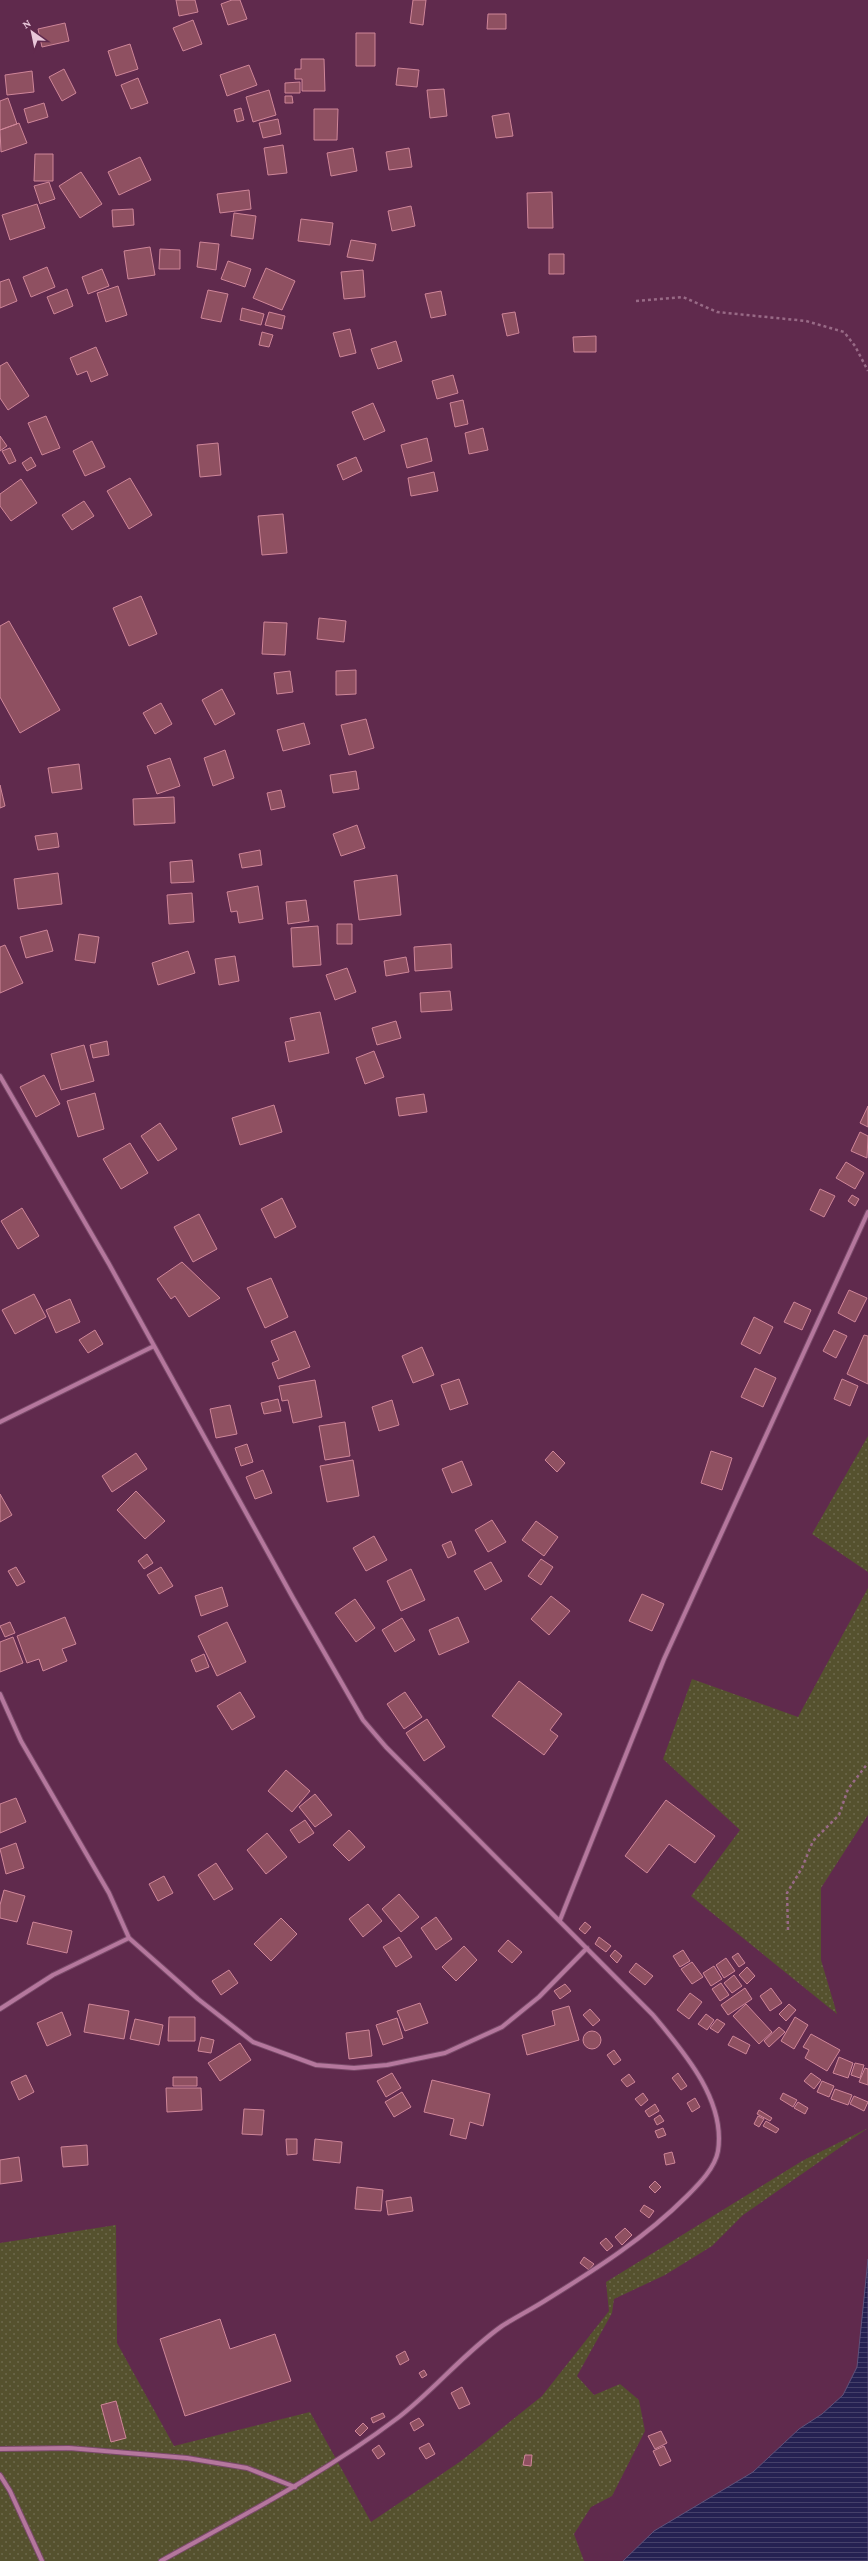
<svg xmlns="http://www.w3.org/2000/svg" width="868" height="2561" font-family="'Crimson Pro',serif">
<defs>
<pattern id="grass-dots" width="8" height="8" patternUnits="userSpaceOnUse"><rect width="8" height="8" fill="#55512e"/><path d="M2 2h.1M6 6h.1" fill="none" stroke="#6d694c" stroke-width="1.8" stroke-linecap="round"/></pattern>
<pattern id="water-rules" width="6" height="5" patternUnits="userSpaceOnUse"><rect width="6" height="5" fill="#252152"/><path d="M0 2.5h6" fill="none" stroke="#45406a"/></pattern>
</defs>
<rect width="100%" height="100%" fill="#602a4d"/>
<!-- grass -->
<path fill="url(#grass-dots)" d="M868,1436V1572L812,1534Z
M868,1588V1815L821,1888V1960L837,2014L691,1896L740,1830L663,1759L692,1679L798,1717Z
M868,2128L743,2215L712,2246L665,2275L614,2299L612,2313L577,2376L594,2395L620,2384L639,2400L645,2431L612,2496L591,2507L574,2534L584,2561H0V2243L116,2225L117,2343L174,2446L310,2412L371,2522L461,2461L542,2396L609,2311L606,2282L802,2161Z"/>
<!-- water -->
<path fill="url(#water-rules)" stroke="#60537b" d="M868,2259V2561H623L654,2531L753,2472L799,2429L822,2414L843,2395L857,2367Z"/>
<!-- building -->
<path fill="#8f5061" stroke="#cf8699" d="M176,0H195L198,12L179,16Z
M232,0H240L247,19L228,25L221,4Z
M413,0H426L423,25L410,23Z
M488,14H506V29H487Z
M193,20L202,44L183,51L173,28Z
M65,23L69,41L42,47L38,29Z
M356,33H375V66H356Z
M130,44L138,69L116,76L108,51Z
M301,59H324L325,91H302V79H295V69H301Z
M249,65L257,85L227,96L220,75Z
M398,68L419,70L417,87L396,85Z
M64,69L76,93L62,101L49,77Z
M32,71L34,92L7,95L5,75Z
M138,78L148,103L131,109L121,85Z
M300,82V93H285V83Z
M444,89L447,116L430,118L427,90Z
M269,90L276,115L253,122L246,97Z
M285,96H292L293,103H285Z
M8,98L17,124L0,130V101Z
M44,103L48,117L28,123L24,109Z
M241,108L244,120L237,122L234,110Z
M314,109H338L337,140H314Z
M509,113L513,136L496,138L492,116Z
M278,119L281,134L263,138L259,123Z
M19,123L27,143L1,152L0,130Z
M283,145L287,173L268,175L264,148Z
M353,148L357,171L331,176L327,153Z
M409,148L412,167L389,170L386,152Z
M35,154H53V181H34Z
M140,157L151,180L119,195L108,172Z
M81,172L102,204L80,218L59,186Z
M49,182L55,199L40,204L34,186Z
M249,190L251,209L220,213L217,194Z
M552,192L553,228H528L527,193Z
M37,204L45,228L10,240L2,215Z
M411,206L415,226L392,231L388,211Z
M133,209L134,225L113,227L112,210Z
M234,213L256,216L253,239L231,236Z
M301,219L333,223L330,245L298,241Z
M351,240L376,244L373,261L347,257Z
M200,242L219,244L216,270L197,267Z
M150,247L155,275L128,279L124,251Z
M160,249L180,250V269H159Z
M549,254H564V274H549Z
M228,261L251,269L245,287L221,279Z
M47,267L55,287L31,297L23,277Z
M266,268L295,281L282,310L253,298Z
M102,269L109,286L88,294L82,277Z
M363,270L365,297L344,299L341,272Z
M9,279L17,301L0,308V282Z
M118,286L127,315L106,322L97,293Z
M67,289L73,306L54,314L47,297Z
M208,290L228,294L221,322L201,318Z
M441,291L446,315L431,318L425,294Z
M242,308L264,314L261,325L240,320Z
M269,312L285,316L282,329L265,325Z
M515,312L519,333L507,336L502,314Z
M350,329L356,353L340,357L333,333Z
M262,332L273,335L269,347L259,345Z
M596,336V352H574L573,337Z
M396,341L402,361L378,369L371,349Z
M96,347L108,375L91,382L87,371L77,375L70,358Z
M7,362L29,396L8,410L0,398V366Z
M453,375L458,393L437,399L432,381Z
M463,400L468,424L455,427L450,403Z
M373,403L385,431L364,440L352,412Z
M46,416L60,448L42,455L28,423Z
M483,428L488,450L469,454L465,433Z
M0,436L7,446L0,451Z
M427,438L432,461L407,468L401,445Z
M92,441L105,467L85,476L73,451Z
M218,443L221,475L200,477L197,445Z
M10,448L16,461L9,464L2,451Z
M31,457L36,466L27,471L22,463Z
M356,457L362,471L343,480L337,465Z
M434,472L438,491L411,496L408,478Z
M130,478L152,515L129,529L107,491Z
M21,479L37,503L11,521L0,506V494Z
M84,501L94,516L72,530L62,515Z
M283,514L287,553L262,555L258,516Z
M141,596L157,634L129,646L113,608Z
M319,618L346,621L344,642L317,639Z
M9,621L60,710L20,733L0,697V626Z
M264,622L287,623L285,655L262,654Z
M356,670V694L336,695V671Z
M290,671L293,692L277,694L274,673Z
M222,689L235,714L215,725L202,700Z
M161,703L172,724L155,734L143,713Z
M366,719L374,748L349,755L341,725Z
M304,723L310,744L283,751L277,730Z
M225,750L234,778L213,786L204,758Z
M170,758L180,786L157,794L147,766Z
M79,764L82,789L52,793L48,768Z
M356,771L359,789L333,793L330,775Z
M0,785L5,806L0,808Z
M281,790L285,807L271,810L267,793Z
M174,797L175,823L134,825L133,799Z
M357,825L365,848L341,856L333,834Z
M57,833L59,847L38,850L35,836Z
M260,850L262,865L242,868L239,854Z
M192,860L194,882L171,883L170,862Z
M58,873L62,904L18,909L14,879Z
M397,875L401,915L359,920L354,881Z
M258,886L263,919L239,923L237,911L231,912L227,892Z
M192,893L194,922L169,924L167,895Z
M306,900L309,921L288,924L286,902Z
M337,924H352V944H337Z
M318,926L321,965L293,967L291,928Z
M47,930L53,951L26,958L20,937Z
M79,934L99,937L95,963L75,960Z
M451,944L452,968L415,971L414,947Z
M5,945L23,983L0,993V947Z
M188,951L195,973L158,985L152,963Z
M235,956L239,981L219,985L215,959Z
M406,957L409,972L386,976L384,961Z
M347,968L356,992L335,1000L326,975Z
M450,991L452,1010L421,1012L420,993Z
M320,1012L329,1053L289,1062L285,1042L295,1040L290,1018Z
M396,1021L401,1038L377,1045L372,1028Z
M107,1041L109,1055L93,1058L90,1045Z
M84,1045L94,1081L61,1090L51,1054Z
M374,1051L384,1077L365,1084L356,1058Z
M44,1075L60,1104L36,1117L20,1087Z
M95,1093L104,1129L78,1137L67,1101Z
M424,1094L427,1112L399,1116L396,1098Z
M274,1105L282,1132L240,1145L232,1118Z
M868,1106V1127L860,1123Z
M160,1123L177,1149L158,1161L141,1136Z
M860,1132L868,1136L867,1158L851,1151Z
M130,1143L148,1173L121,1189L103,1159Z
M846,1162L864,1173L855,1189L836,1178Z
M820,1189L835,1196L824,1217L810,1210Z
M852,1195L859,1199L855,1206L848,1201Z
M282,1198L296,1227L275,1238L261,1209Z
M22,1208L39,1236L18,1249L1,1221Z
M199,1214L217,1249L193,1262L174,1227Z
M182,1262L220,1298L189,1317L175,1296L171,1299L157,1279Z
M271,1278L288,1317L265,1328L247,1288Z
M849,1290L867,1298L855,1322L838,1313Z
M34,1294L46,1317L15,1334L2,1310Z
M70,1299L80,1322L56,1333L46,1310Z
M794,1302L811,1310L802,1330L784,1322Z
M754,1317L773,1327L760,1354L741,1344Z
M95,1330L103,1344L88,1353L79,1340Z
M834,1330L847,1336L836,1358L823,1351Z
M295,1331L310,1367L278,1379L272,1363L279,1360L271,1341Z
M864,1335L868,1336V1384L847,1374Z
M422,1347L434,1375L413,1383L402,1356Z
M755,1368L776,1378L763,1407L741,1397Z
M459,1379L468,1404L450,1410L441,1385Z
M842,1379L858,1386L850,1406L834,1399Z
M315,1380L322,1417L293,1423L288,1400L282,1401L279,1386Z
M278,1399L281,1411L264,1414L261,1403Z
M392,1400L399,1425L379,1431L372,1407Z
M230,1405L237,1434L216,1438L210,1409Z
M345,1422L350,1456L325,1460L319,1426Z
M247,1444L253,1462L241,1466L235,1448Z
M553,1451L565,1463L557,1472L545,1460Z
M711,1451L732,1458L722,1490L701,1483Z
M136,1453L147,1469L112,1492L102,1476Z
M353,1460L359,1496L327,1502L320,1466Z
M462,1461L472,1485L452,1493L442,1469Z
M263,1470L272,1493L255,1499L246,1477Z
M136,1491L165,1521L145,1539L117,1510Z
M0,1494L12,1515L0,1522Z
M492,1520L506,1542L488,1552L475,1530Z
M536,1521L558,1537L544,1556L522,1540Z
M374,1536L387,1560L366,1571L353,1548Z
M451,1541L456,1554L448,1558L442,1545Z
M147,1554L153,1563L144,1569L138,1561Z
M541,1559L553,1567L541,1585L528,1576Z
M491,1562L502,1581L485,1590L474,1571Z
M16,1567L25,1582L17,1586L8,1571Z
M161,1567L173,1586L159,1594L147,1575Z
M411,1569L425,1600L401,1611L387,1581Z
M222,1587L228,1606L201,1616L195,1596Z
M642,1594L664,1604L652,1631L629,1621Z
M551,1596L570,1611L549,1635L531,1619Z
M355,1599L375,1628L356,1642L335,1613Z
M65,1617L76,1644L62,1649L67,1661L43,1671L39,1659L27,1663L17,1636Z
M458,1617L469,1642L439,1655L429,1630Z
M402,1618L415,1640L395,1652L382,1630Z
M10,1622L15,1633L5,1637L0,1626Z
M227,1622L246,1662L217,1676L198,1636Z
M13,1637L23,1663L0,1672V1642Z
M204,1654L209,1667L196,1672L191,1660Z
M519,1681L562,1714L550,1730L558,1736L544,1755L492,1716Z
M240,1692L255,1717L232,1730L217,1706Z
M405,1692L422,1717L404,1729L387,1704Z
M427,1719L445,1747L424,1761L406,1733Z
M286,1770L310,1791L292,1812L268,1791Z
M315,1794L332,1815L315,1827L299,1807Z
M16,1798L26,1822L0,1833V1804Z
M666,1800L715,1836L695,1863L669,1844L647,1873L625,1856Z
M305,1820L314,1833L299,1843L290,1830Z
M349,1830L365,1847L349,1861L333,1845Z
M267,1833L287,1857L266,1874L247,1850Z
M16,1843L24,1868L6,1874L0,1849Z
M216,1863L233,1889L214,1900L198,1875Z
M164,1876L173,1893L158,1901L149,1884Z
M4,1890L25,1896L17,1922L0,1918V1905Z
M399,1894L419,1917L401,1932L382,1909Z
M368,1904L382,1921L363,1937L349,1919Z
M436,1917L452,1939L436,1950L421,1928Z
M281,1918L297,1934L271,1961L254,1944Z
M33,1922L72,1931L67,1953L27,1944Z
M585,1922L591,1927L585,1934L579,1929Z
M399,1937L412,1957L396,1967L383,1947Z
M599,1937L611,1946L606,1952L595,1944Z
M508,1940L522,1952L512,1963L498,1951Z
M464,1946L477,1960L456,1981L442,1967Z
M615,1950L622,1956L617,1963L610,1956Z
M683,1950L690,1961L680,1967L673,1956Z
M738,1953L745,1963L739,1967L732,1957Z
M726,1958L735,1971L724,1978L716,1965Z
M692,1962L703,1977L692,1984L681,1969Z
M636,1963L653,1976L645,1985L629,1972Z
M714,1966L722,1979L711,1986L703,1973Z
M747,1967L755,1976L747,1984L739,1975Z
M229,1970L238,1983L221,1995L212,1981Z
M734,1975L742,1986L732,1993L724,1983Z
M721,1983L729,1995L720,2001L712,1989Z
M565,1984L571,1991L560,1999L554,1991Z
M745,1988L752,1999L728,2015L721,2005Z
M771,1988L782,2003L770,2011L760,1996Z
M690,1993L702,2002L689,2019L677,2010Z
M420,2003L428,2023L405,2031L397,2011Z
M89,2004L129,2011L124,2039L84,2032Z
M746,2004L772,2032L759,2044L733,2016Z
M789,2004L796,2010L786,2021L779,2014Z
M569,2006L579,2040L527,2055L522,2035L555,2025L552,2011Z
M590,2009L600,2020L593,2026L583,2015Z
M62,2012L71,2035L47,2046L37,2023Z
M706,2014L714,2020L707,2030L698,2024Z
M169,2017H195V2041H168Z
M795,2017L808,2025L794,2049L781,2041Z
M397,2018L403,2038L383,2045L376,2025Z
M135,2019L163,2025L159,2045L130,2039Z
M717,2019L725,2024L718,2033L710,2028Z
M779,2027L785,2032L769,2047L764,2041Z
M369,2030L372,2056L349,2059L346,2033Z
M583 2040a9 9 0 1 1 18 0a9 9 0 1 1-18 0Z
M811,2034L840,2050L827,2071L805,2058L809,2050L803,2047Z
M733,2036L750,2045L746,2054L728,2045Z
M201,2037L214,2040L211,2053L198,2051Z
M240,2043L251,2060L220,2081L208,2063Z
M614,2050L621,2060L614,2065L607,2055Z
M839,2057L853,2063L848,2078L833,2073Z
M855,2063L864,2065L860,2078L851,2075Z
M865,2068L868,2069V2085L859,2082Z
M392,2073L401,2088L386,2097L377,2081Z
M678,2073L687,2086L681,2090L672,2078Z
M811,2073L821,2080L814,2089L804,2081Z
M629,2074L635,2082L627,2087L621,2080Z
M26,2075L34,2092L19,2100L11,2082Z
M173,2077H197V2086H173Z
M432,2080L490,2094L483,2126L470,2122L466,2139L450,2135L454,2119L424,2112Z
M822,2081L834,2086L829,2097L817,2092Z
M166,2088H201L202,2110L167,2112Z
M835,2089L852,2095L848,2105L831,2099Z
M402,2092L411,2107L394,2117L385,2102Z
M643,2093L648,2100L641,2106L635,2099Z
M783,2093L797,2100L793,2107L780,2099Z
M854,2096L868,2102L864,2111L850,2104Z
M695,2098L700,2107L692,2112L687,2103Z
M798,2102L808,2108L805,2114L794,2108Z
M655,2104L659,2111L649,2117L645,2111Z
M244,2109L264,2110L262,2135L242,2134Z
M759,2110L772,2118L770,2121L757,2114Z
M660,2115L664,2121L657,2125L654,2119Z
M758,2116L764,2119L759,2127L754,2124Z
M766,2121L779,2129L776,2133L763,2126Z
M663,2128L666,2135L658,2138L655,2131Z
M286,2139H297V2154L287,2155Z
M315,2139L342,2142L340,2163L313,2160Z
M87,2145L88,2165L63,2167L61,2147Z
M672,2152L675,2163L666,2165L664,2154Z
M19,2157L22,2181L0,2184V2160Z
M655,2181L661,2187L655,2193L649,2187Z
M357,2187L383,2190L381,2211L355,2209Z
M411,2197L413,2211L388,2215L386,2201Z
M644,2205L654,2211L649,2218L640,2211Z
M625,2228L632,2235L622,2245L615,2237Z
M606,2238L613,2246L607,2251L600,2243Z
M584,2257L594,2264L589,2270L580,2263Z
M220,2319L230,2349L275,2334L291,2381L185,2416L160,2339Z
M405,2351L409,2360L400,2365L396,2356Z
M424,2370L427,2375L422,2378L419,2373Z
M462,2387L470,2404L459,2409L451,2393Z
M116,2401L126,2438L111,2442L101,2405Z
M383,2413L385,2417L373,2423L371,2418Z
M419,2418L424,2425L414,2431L410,2423Z
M363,2423L368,2428L360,2436L355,2431Z
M661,2431L667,2443L655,2449L648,2436Z
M429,2443L435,2454L426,2459L419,2448Z
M379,2445L385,2454L378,2459L372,2450Z
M664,2446L671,2461L660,2466L653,2451Z
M525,2455H532L531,2466L523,2465Z"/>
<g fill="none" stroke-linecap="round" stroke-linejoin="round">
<defs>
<path id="minor" d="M0,1076L109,1264L293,1598L363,1720L386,1747L653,2015C683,2051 726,2100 718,2151C715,2168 699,2184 687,2196C645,2238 596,2269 546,2300C532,2309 516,2317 502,2326C465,2352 435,2389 399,2417C325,2473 242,2516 161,2561
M0,1422L152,1347
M0,1694L21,1741L109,1893L129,1938L198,1999L253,2042L316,2065L354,2068L387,2065L445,2053L502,2027L539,1997L587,1948
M560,1920L664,1659L868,1212
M0,2009L53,1975L129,1938
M0,2449L69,2448L187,2458L247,2468L295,2487
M0,2475L10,2491L42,2561"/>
</defs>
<!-- minor casing -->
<use href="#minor" stroke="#784968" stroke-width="6"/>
<!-- path -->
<path stroke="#986a86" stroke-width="2.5" stroke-dasharray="3 3" stroke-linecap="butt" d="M636,301L683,297L717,312L806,321L844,332L855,346L868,371
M788,1930L787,1893L802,1868L813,1841L839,1815L848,1789L868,1763"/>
<!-- minor -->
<use href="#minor" stroke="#b5779d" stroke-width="4"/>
</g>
<!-- north arrow -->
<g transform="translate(32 32) rotate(327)" stroke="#602a4d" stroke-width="3" paint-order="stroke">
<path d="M0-3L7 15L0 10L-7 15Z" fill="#e9c7da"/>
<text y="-6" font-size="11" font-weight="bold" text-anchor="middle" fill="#e9c7da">N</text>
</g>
</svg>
